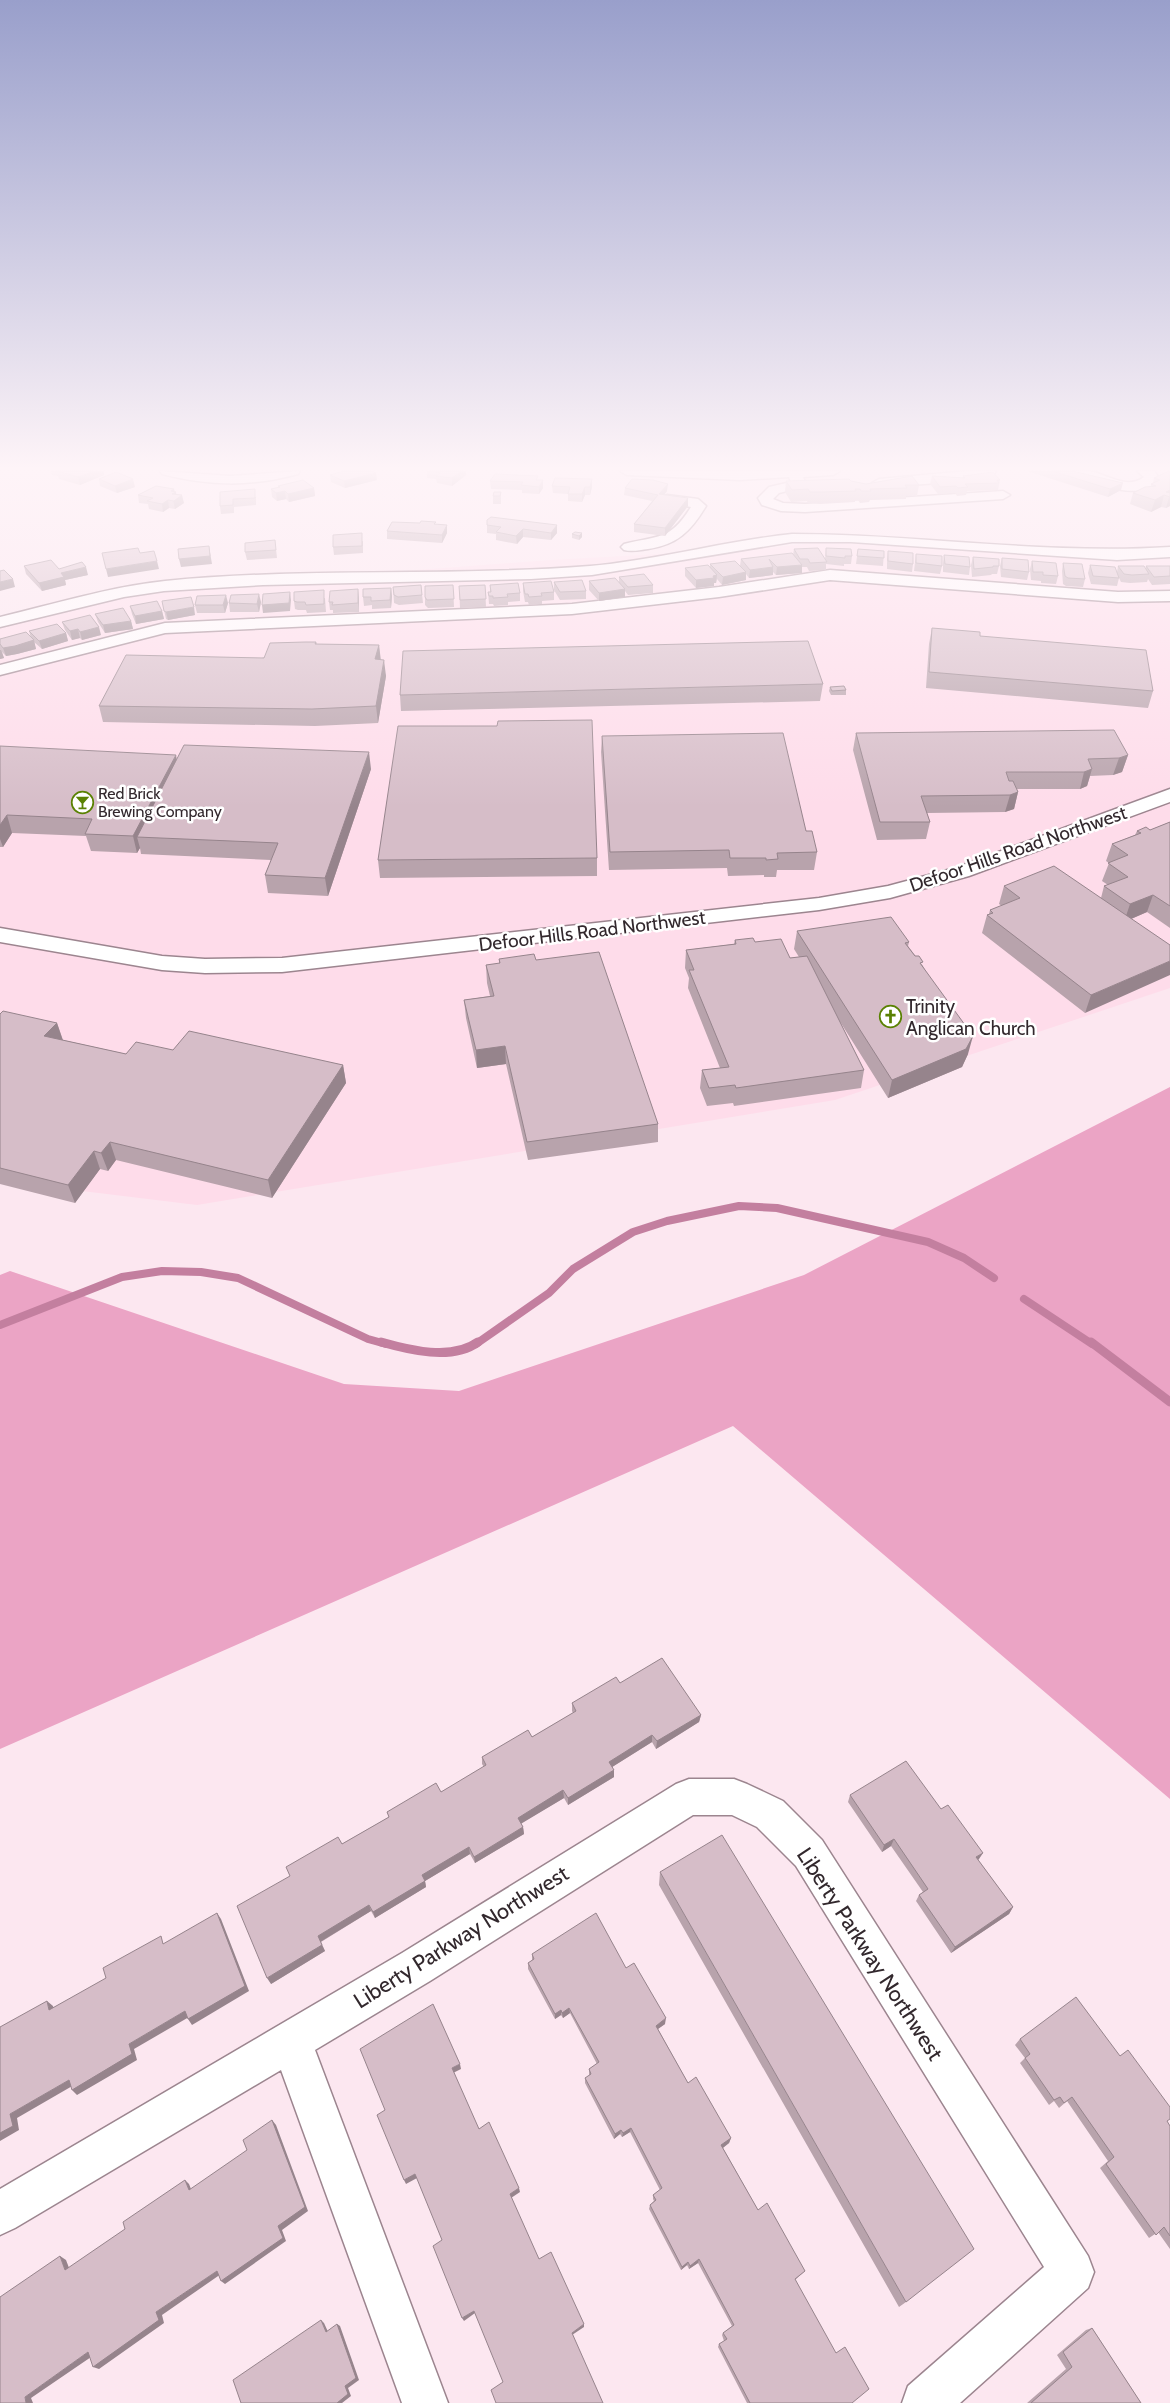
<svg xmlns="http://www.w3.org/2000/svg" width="1170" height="2403" font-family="Cabin,sans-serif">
<rect width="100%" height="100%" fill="#fce7f0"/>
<!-- built -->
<path fill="#fedcea" d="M857,538L1023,549L1170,552V988L835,1100L197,1205L0,1181V628L153,590L550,560L768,548Z"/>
<!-- forest -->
<path fill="#eba4c5" d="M1170,1087V1799L733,1426L0,1749V1275L10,1271L344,1384L459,1391L804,1275Z"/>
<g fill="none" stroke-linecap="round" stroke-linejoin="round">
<!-- stream-far1 -->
<path stroke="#c37f9f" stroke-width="8" d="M1024,1299L1092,1344
M0,1325L122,1277L162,1271L201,1272L238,1278L368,1339L386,1344
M476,1344L549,1293L573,1269L633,1232L667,1221L739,1206L777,1208L928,1242L964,1258L994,1278"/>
<!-- stream -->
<path stroke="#c37f9f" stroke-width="9" d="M381,1342C409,1350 452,1361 478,1342
M1091,1342L1170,1402"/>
<defs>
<path id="minor" d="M160,471L230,476L300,471L298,474C251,487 209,486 162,474Z
M620,471H840L833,475L803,477L806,484L804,487L779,493L773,499L783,503L805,504L1003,491L1010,495L1003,499L805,512L781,511L762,505L758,498L769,487L791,482L789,477L740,480L627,475Z
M968,471H996L994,474L954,482L879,487L872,483L879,479Z
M1073,471C1080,471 1087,470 1094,472C1111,477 1128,489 1144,477L1137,471H1154L1159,478C1140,504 1098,484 1075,474Z
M667,495L698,499L706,506C691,531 677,545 648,549C640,550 632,552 624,550L621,547L624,544C658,535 669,542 691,507L662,502L660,499Z
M792,534C918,534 1044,555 1170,547V557L1117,560L851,542H792L592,575L531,579L263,585L164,591L124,597L0,627V617C54,604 109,587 165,581C306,567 448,577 590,566C658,560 724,541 792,534Z
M830,570L1118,592L1170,591V601L1118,602L830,580L719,597L572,614L165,633L0,675V665L165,623L572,604L719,587Z
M1170,789V802L969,876L890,898L819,910L282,972L205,973L162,970L0,942V928L162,956L205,959L282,958L819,898L888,886L955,868Z
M689,1779H734L747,1784L783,1801L822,1840L1088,2256L1094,2272L1088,2288L960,2403H902L908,2386L1044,2267L796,1866L757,1827L732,1815H693L430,1981L315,2050L448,2403H402L281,2070L15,2228L0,2235V2189L402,1953L676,1784Z"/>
</defs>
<!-- minor casing -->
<use href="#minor" stroke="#9c858f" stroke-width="3"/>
<!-- minor -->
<use href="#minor" fill="#fff" fill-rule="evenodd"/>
</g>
<!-- wall -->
<path fill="#b8a3ac" d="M51,471H104V475L80,485L59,479L58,476L52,475Z
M427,471H466V475L452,486L437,483L436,479L427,478Z
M1027,471H1072L1121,490L1108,497Z
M1167,471H1170V506L1166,508L1161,507L1151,512L1130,504L1133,493L1151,486V484L1153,483L1154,478L1167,472Z
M330,475L377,480L345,488L331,482Z
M932,476L963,478V476L1000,480L998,490L967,491L966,495L957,496L955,493L938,494L930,484Z
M99,479L135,487L117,493L100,486Z
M592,479V487L590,495H585L582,502L568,501V494L553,493L552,486Z
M538,480H543V488L539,494L522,493V490L491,489L490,481Z
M786,481H851L866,484L919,485L917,496H906V499L870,500L869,502L860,503L858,500H855V502L820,504L808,503L807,501L791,502L785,492Z
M278,486L314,488L315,496L289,502L286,499L277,501L272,497L271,489L278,488Z
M625,488L667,491L664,495L688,506L665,536L634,532V524L652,501L624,495Z
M174,489L176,494L184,503L175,509L169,508L163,512L149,509L148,504L139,503L138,495Z
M220,492L256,497V505L234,507V513L221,514L220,506Z
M501,492V504H493V496Z
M487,520L557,533L551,540L523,537L517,544L496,540V534L487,533Z
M420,523L447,525V533L442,543L387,539V531Z
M575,532L582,537L579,540L572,538V534Z
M275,540L277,558L247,560L245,552Z
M363,541V553L334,555L333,547Z
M826,548L852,556L851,564H844V566L826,564V570L809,571L807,567H802V573L776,575L773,572V575L749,578L746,574V580L722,585L717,579L716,583H714V586L696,588L685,576V568H710V564L740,566L741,559L793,555L794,549L825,559Z
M858,549L884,551L883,566L856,564Z
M888,551L913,564L912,572L887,569V559Z
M916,554L942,566L940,574L914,571Z
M944,555L970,567L969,575L943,572V563Z
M973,557L999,566L997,574H992L991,575L972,577L971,565Z
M1002,558L1029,572L1027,580L1001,577L1000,566Z
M1032,561L1058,576L1056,584L1041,583V581L1031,580L1030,569Z
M1063,563L1085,579L1083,587L1066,586L1063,584L1062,571Z
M1090,565L1117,572L1118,566L1146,569V566H1170V584L1152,585L1148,579L1147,582L1130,583L1121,582L1119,578L1117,586L1091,584L1088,573Z
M24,566L59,569L88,575L65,580L66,585L42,591L26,574Z
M619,577L653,585V593L628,595L625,591V597L599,601L589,590V581L619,582Z
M554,582L586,591V599L560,600L554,590Z
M523,583L554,592V600L542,601V604L529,605L528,602H525L523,591Z
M421,585L423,603L399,605L394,603L393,587Z
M453,585L454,607L428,608L425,605V597Z
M485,585L486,607L460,608L459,586Z
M490,585L520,593V601L508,602V605L494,606L493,604H489L488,592H490Z
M391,588L392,596L391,608L372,609V605L364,606L363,597Z
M358,589L359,612L333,613V610H330L329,602Z
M325,598L326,612L307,613L306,610H298L295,609L294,601Z
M162,601L195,615L168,620L166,619Z
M261,602L259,612H230L229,603Z
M228,603L225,613H197L195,605Z
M130,606L162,611L164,619L136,624L132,614Z
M95,614L131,621L133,629L105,633L98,622Z
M62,622L101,635L82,640L80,638L72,640L65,630Z
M932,628L980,636L1153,691L1148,708L926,688L929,644Z
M29,631L66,633L68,641L42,649L34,642L36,649L17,654L6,656L2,652L4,658L0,659V639L31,638Z
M316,642L317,644L379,645L380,660L386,676L378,723L315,726L103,722L99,706Z
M823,684L820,701L401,711L400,695Z
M830,687L846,690V695H831L829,691Z
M856,733L1128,755L1122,772L1113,775L1090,776L1087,786L1080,789H1017L1018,792L1014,809L1005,812L927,813L930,822L926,839L877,840L853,750Z
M602,736L806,831L817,852L814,870H777L776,877H764V875L728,876L727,868L609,870L601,752Z
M0,746L177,760L371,769L328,896L268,893L265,875L271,860L141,854L140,848L137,853L91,851L86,836L12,833L3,847H0Z
M1170,822V928L1147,912L1131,919L1085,1013L982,933L987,915L989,914L990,910L1002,906L999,904L1004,886L1101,898L1104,886L1108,885L1102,881L1109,863L1106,861L1112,844L1135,835L1137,831L1150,830Z
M597,858V876L380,878L378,860Z
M797,931L909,942L908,946L923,966L968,1054L962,1067L888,1098L839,1020L864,1070L861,1088L734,1106L733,1103L707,1106L700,1088L702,1070L720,1068L688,988L689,978L685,968L686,950L734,944L735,940L755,942L790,958L799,957L794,949Z
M499,959L536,960L658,1124V1142L528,1160L506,1064L477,1068L466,1018L464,1000L490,996L487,983L486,965L499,964Z
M0,1014L57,1023L63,1040L126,1054L173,1050L343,1065L346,1083L272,1198L116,1160L108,1171L100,1169L75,1203L0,1184Z
M620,1683L701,1715L699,1722L656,1749L652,1742L612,1767L614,1777L568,1805L564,1798L521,1823L523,1827L524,1834L475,1863L470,1854L425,1881L426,1887L375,1918L371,1911L321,1942L325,1951L271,1984L290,1876L342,1844L389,1817L387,1812L441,1792L484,1767L482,1764V1757L532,1737L573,1713L572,1711V1703Z
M850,1795L941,1809L979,1859L978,1860L1013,1907L1009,1914L951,1953L916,1901L919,1895L923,1892L891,1846L882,1852L848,1802Z
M660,1872L906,2302L899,2307L659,1885Z
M532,1954L626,1968L665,2024L658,2029L688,2083L731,2138L729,2143L723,2148L758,2210L805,2271L795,2280L852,2403H747L718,2347L719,2344L724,2341L722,2335L723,2333L732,2326L698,2263L689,2269L687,2265L681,2270L649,2209L650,2205L654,2201L653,2199V2195L660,2190L630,2132L622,2137L620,2134L614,2139L585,2083V2078L589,2076V2069L597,2064L570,2013L563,2018L561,2015L555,2019L528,1969V1963L532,1960Z
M1020,2039L1167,2121L1170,2126V2249L1158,2232L1149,2238L1100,2168L1108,2161L1067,2101L1059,2108L1054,2101L1049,2105L1020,2063L1025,2058L1015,2045Z
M1092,2328L1141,2403H1027L1066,2369L1057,2355L1086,2330Z"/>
<!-- shaded-wall -->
<path fill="#96848c" d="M94,471H104V475L80,485L78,477Z
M462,471H466V475L452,486V478Z
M376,473L377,480L345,488L344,481Z
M133,479L135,487L117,493L115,486Z
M592,479V487L590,495V487Z
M543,480V488L539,494V487Z
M1123,483L1121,490L1108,497L1110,489Z
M668,484L667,491L659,502V494Z
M585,487V495L582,502V494Z
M314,488L315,496L289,502L288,494Z
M174,489V492H176L177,499L182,495L184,503L175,509L171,491Z
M1170,490V506L1166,508L1169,497L1166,492Z
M285,491L286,499L277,501L276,493Z
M1164,495L1161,507L1151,512L1155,500Z
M688,498V506L665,536V528Z
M168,500L169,508L163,512L162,504Z
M447,525V533L442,543V535Z
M557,525V533L551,540V533Z
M523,529V537L517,544L516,536Z
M582,533V537L579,540V536Z
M209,546L212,564L181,567L179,559Z
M157,561L159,569L108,577L106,569Z
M802,565V573L776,575L777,567Z
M86,567L88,575L65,580L66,585L42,591L39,583L61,573Z
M773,567V575L749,578L750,570Z
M746,572V580L722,585L723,577Z
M717,575L716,583H714V586L696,588V580Z
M13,579L15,587L0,591V582Z
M391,588L392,596L391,608L390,600Z
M358,589L359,598V612L358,603Z
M625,589V597L599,601V593Z
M290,592L291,600L290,611L263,613L262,605Z
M259,594L261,602L259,612L257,604Z
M226,595L228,603L225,613L223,605Z
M194,607L195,615L168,620L166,612Z
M162,611L164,619L136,624L135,616Z
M131,621L133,629L105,633L103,625Z
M99,627L101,635L82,640L80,632Z
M78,629L80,638L72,640L70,631Z
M66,633L68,641L42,649L39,641Z
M34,640L36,649L17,654L6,656L3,648Z
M379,645L381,661L375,659Z
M0,650H1L4,658L0,659Z
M384,660L386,676L378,723L376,706Z
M369,752L371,769L328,896L325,878Z
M176,755L179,772L137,837L140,848L137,853L133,836Z
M1128,755L1122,772L1113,775L1119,758Z
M1092,769L1087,786L1080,789L1084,772Z
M1018,792L1014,809L1005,812L1010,795Z
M7,815L12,833L3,847L0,839V825Z
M1153,895L1147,912L1124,922L1130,904Z
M1170,961V975L1085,1013L1091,995Z
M57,1023L63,1041L44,1036Z
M973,1036L968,1054L962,1067L888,1098L892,1080Z
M505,1046L506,1064L477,1068L476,1050Z
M343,1065L346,1083L272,1198L268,1180Z
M110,1142L116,1160L108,1171L101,1153Z
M94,1151L100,1169L75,1203L68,1185Z
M701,1715L699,1722L656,1749L657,1741Z
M652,1735V1742L609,1769V1762Z
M614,1770V1777L568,1805V1798Z
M563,1790L564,1798L519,1825L518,1818Z
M523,1827L524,1834L475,1863L474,1857Z
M894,1839L891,1846L882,1852L884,1845Z
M469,1847L470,1854L425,1881L426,1887L375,1918L373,1912L422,1875Z
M983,1853L979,1859L972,1863L976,1857Z
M369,1905L371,1911L320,1942L318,1936Z
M1013,1907L1009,1914L951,1953L955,1947Z
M217,1913L221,1919L249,1991L192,2025L188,2019Z
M322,1945L325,1951L271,1984L267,1978Z
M47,2001L53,2006L55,2015L49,2010Z
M569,2008L570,2013L563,2018L562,2013Z
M561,2010V2015L555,2019V2014Z
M185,2011L189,2017L134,2049L137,2060L77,2095L72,2090L129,2044Z
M666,2018L665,2024L655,2031L656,2026Z
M460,2064L461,2069L453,2073L452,2068Z
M69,2080L74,2085L17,2118L19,2130L0,2141V2133L10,2114Z
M272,2120L276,2125L308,2211L282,2230L286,2241L225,2284L221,2281L278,2226Z
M631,2128L630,2132L622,2137L623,2133Z
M621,2130L620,2134L614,2139L615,2134Z
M731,2138L729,2143L720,2150L721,2145Z
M415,2174L417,2178L406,2184L404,2180Z
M185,2180L189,2184L193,2194L189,2190Z
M519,2188L520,2192L511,2198L510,2194Z
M60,2256L66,2260L71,2273L65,2270Z
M699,2259L698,2263L689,2269L690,2266Z
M688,2262L687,2265L681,2270L682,2267Z
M217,2271L221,2274L162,2315L164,2323L99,2369L93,2367L156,2312Z
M474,2311L475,2313L464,2321L462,2318Z
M321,2320L324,2323L329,2334L326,2332Z
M337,2324L340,2326L359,2380L348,2388L351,2396L342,2403H337L345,2386Z
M584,2324V2327L572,2335V2333Z
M88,2352L94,2355L31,2398L33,2403H26L25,2397Z"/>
<!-- building -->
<path fill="#d6bdc8" stroke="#96848c" d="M57,471H94L78,477Z
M344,471H372L376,473L344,481L330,475Z
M431,471H462L452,478L436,476L440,473Z
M1052,471H1072L1123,483L1110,489Z
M1169,471H1170V490L1166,492L1170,493V497L1164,495L1155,500L1133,493L1145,487L1156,486L1151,484L1160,480L1154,478Z
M116,472L133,479L115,486L99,479Z
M993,472L1000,480H997L999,483L965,484L968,487L958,488L956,486L940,487L932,476L965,478L963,476Z
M495,474L538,476L536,480H543L539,487L521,485L523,482L490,481Z
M912,476L919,485H905L907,488L870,489L871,491H861L860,489H855L856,491L822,492H810L808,489L792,490L786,481L849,479L851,481L866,484Z
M555,478L592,479L590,487H585L582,494H568L570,487L552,486Z
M632,479L653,480L668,484L659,494L688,498L665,528L634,524L658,495L625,488Z
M303,480L314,488L288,494L285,491L276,493L271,489L280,487L278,486Z
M156,486L174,489L171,491L176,492L172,494L182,495L174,501L168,500L162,504L147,501L153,498L138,495Z
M255,489V498L233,499V505L220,506V492Z
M494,492H501L500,496H493Z
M491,517L557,525L551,533L523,529L516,536L496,532L501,527L487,525V520Z
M421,521L436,522L434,524L447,525L442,535L387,531L392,522L420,523Z
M575,532L582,533L579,536L572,534Z
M362,533V546L333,547V535Z
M275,540L276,550L245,552V543Z
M209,546L210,556L179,559L178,549Z
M138,548L140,553L154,551L157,561L106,569L102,553Z
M818,548L827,562L810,563L808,559H800L794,549Z
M826,548L851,549L852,556H845V558L826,556Z
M858,549L884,551V558L857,556Z
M888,551L913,553V564L888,561Z
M792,553L802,565L777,567L769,559L773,567L750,570L741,559Z
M916,554L942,556V566L916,563Z
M944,555L969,557L970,567L945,564Z
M973,557L999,559V566H993V567L974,569Z
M1002,558L1028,560L1029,572L1002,569Z
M51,560L59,569L82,562L86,567L61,573L64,577L39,583L24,566Z
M735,561L746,572L723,577L710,564Z
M1032,561L1056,563L1058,576L1043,575V572H1033Z
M1063,563L1082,564L1085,579L1068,578L1065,576Z
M708,565L717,575L713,576L714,578L696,580L685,568Z
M1090,565L1115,567L1119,578L1093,576Z
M1118,566H1144L1149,574L1132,575L1124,574Z
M1146,566H1170V576L1154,577Z
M4,570L13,579L0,582V571Z
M644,574L653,585L628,587L619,577Z
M615,578L625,589L599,593L589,581Z
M582,580L586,591L560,592L554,582Z
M551,581L554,592L541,593L542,596L529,597L528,594H525L523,583Z
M518,583L520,593L507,594L508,597L493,598V596H489L488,592H491L490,585Z
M421,585L422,595L398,597L394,595L393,587Z
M453,585L454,599L427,600L425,597V586Z
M485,585L486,599L460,600L459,586Z
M391,588L390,600L371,601V597H363V589Z
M358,589V603L332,605L333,602H329L330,591Z
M324,590V604L306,605L305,602H297L294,601V592Z
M290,592L289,603L262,605L263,594Z
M259,594L257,604L229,603L231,595Z
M226,595L223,605H195L197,596Z
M191,597L194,607L166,612L164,611L162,601Z
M157,601L162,611L135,616L130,606Z
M123,608L131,621L103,625L95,614Z
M90,615L99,627L80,632L78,629L70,631L62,622Z
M57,624L66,633L39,641L29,631Z
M932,628L980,632V636L1146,650L1153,691L929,672Z
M26,632L34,640L15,646L3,648L0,644V639Z
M808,641L823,684L400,695L403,651Z
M305,642H316L315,644L379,645L375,659L384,660L376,706L312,709L99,706L126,655L264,658L270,643Z
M844,686L846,690L832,691L830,687Z
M592,720L597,858L378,860L398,726H497L498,721Z
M1114,730L1128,755L1119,758L1088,759L1092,769L1084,772H1006L1009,781H1013L1018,792L1010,795L921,796L930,822H880L856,733Z
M783,733L806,831H812L817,852L777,853L778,859L766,860V858H730L729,850L610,852L602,736Z
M184,745L369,752L325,878L265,875L278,843L137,837Z
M0,746L176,755L133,836L85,834L92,819L7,815L0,825Z
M1170,822V906L1153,895L1130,904L1104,886L1128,877L1108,863L1128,855L1112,844L1141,833L1137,831L1146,827L1150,830Z
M1054,866L1170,945V961L1091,995L987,915L993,913L990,910L1020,898L1004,886Z
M891,917L909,942L905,943L915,956H919L923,962L920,963L973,1036L966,1049L892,1080L797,931Z
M753,938L755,942L781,939L790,958L807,956L864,1070L736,1088L735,1085L709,1088L702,1070L729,1067L689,970H694L686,950L736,944L735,940Z
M599,952L658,1124L527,1142L505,1046L476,1050L464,1000L494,996L486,965L500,963L499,959L534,954L536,960Z
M3,1011L57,1023L44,1036L126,1054L136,1042L173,1050L189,1031L343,1065L268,1180L110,1142L101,1153L94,1151L68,1185L0,1168V1014Z
M662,1658L701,1715L657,1741L652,1735L609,1762L614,1770L568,1798L563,1790L518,1818L523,1827L474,1857L469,1847L422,1875L425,1881L373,1912L369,1905L318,1936L322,1945L267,1978L237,1906L290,1876L286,1867L338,1837L342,1844L389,1817L387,1812L436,1783L441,1792L486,1765L482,1757L528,1730L532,1737L576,1711L572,1703L616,1677L620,1683Z
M906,1761L941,1809L948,1805L983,1853L976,1857L1013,1907L955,1947L919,1895L928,1889L894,1839L884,1845L850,1795Z
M722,1835L974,2249L906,2302L660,1872Z
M217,1913L245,1986L188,2019L185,2011L129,2044L132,2054L72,2090L69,2080L10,2114L13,2126L0,2133V2027L47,2001L49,2010L106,1978L103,1968L161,1936L163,1944Z
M596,1913L626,1968L634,1963L666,2018L656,2026L688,2083L696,2077L731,2138L721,2145L758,2210L767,2203L805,2271L795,2279L836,2353L845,2347L869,2389L852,2403H750L719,2344L727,2339L723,2333L734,2325L699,2259L690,2266L688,2262L682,2267L650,2205L656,2200L653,2195L662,2188L631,2128L623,2133L621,2130L615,2134L585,2078L591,2074L589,2069L599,2062L569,2008L562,2013L561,2010L555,2014L528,1963L534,1959L532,1954Z
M1076,1997L1120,2056L1128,2050L1170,2107V2119L1167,2121L1170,2126V2236L1164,2227L1156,2235L1106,2164L1114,2157L1072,2097L1064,2103L1060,2097L1054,2100L1025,2058L1030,2054L1020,2039Z
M433,2004L460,2064L452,2068L479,2129L489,2122L519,2188L510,2194L539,2259L551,2252L584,2324L572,2333L603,2403H496L491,2390L503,2382L474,2311L462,2318L433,2246L442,2240L415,2174L404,2180L377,2115L385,2110L360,2049Z
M272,2120L305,2207L278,2226L283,2238L221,2281L217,2271L156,2312L159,2320L93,2367L88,2352L25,2397L26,2403H0V2297L60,2256L65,2270L125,2229L123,2222L185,2180L189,2190L247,2150L243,2140Z
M321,2320L326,2332L337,2324L356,2378L345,2386L348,2394L337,2403H241L233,2380Z
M1092,2328L1141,2403H1031L1072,2367L1063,2352Z"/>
<!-- sky -->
<linearGradient id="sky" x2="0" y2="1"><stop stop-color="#999fcb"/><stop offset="0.58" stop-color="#fef4f8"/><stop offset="1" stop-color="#fef4f8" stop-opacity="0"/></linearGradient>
<rect width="1170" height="807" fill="url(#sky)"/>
<!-- icons -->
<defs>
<symbol id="bar-ring" viewBox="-11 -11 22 22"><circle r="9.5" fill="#fff" stroke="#5a8203" stroke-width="1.5"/><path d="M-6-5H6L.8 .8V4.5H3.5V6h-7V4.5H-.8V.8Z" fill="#5a8203"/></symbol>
<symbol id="church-ring" viewBox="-11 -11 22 22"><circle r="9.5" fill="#fff" stroke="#5a8203" stroke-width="1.5"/><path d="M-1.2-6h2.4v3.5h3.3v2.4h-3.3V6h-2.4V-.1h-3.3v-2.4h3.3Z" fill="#5a8203"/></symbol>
</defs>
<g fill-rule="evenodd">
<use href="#bar-ring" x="70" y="790" width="25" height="25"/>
<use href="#church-ring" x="878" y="1004" width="25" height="25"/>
</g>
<g text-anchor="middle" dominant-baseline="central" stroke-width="5" stroke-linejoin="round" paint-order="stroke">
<!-- far-poi labels -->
<g font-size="16" fill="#32282d" stroke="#fff" text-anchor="start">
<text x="98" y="793">Red Brick<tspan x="98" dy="18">Brewing Company</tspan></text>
</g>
<!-- street labels -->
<g font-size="19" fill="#32282d" stroke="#fff">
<text transform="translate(1018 849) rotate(-19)">Defoor Hills Road Northwest</text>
<text transform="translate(592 931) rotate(-7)">Defoor Hills Road Northwest</text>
</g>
<!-- poi labels -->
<g font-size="19" fill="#32282d" stroke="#fff" text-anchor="start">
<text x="906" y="1006">Trinity<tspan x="906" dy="22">Anglican Church</tspan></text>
</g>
<!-- near-street labels -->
<g font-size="22" fill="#32282d" stroke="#fff">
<text transform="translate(461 1937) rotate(-32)">Liberty Parkway Northwest</text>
<text transform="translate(870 1954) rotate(57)">Liberty Parkway Northwest</text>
</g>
</g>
</svg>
